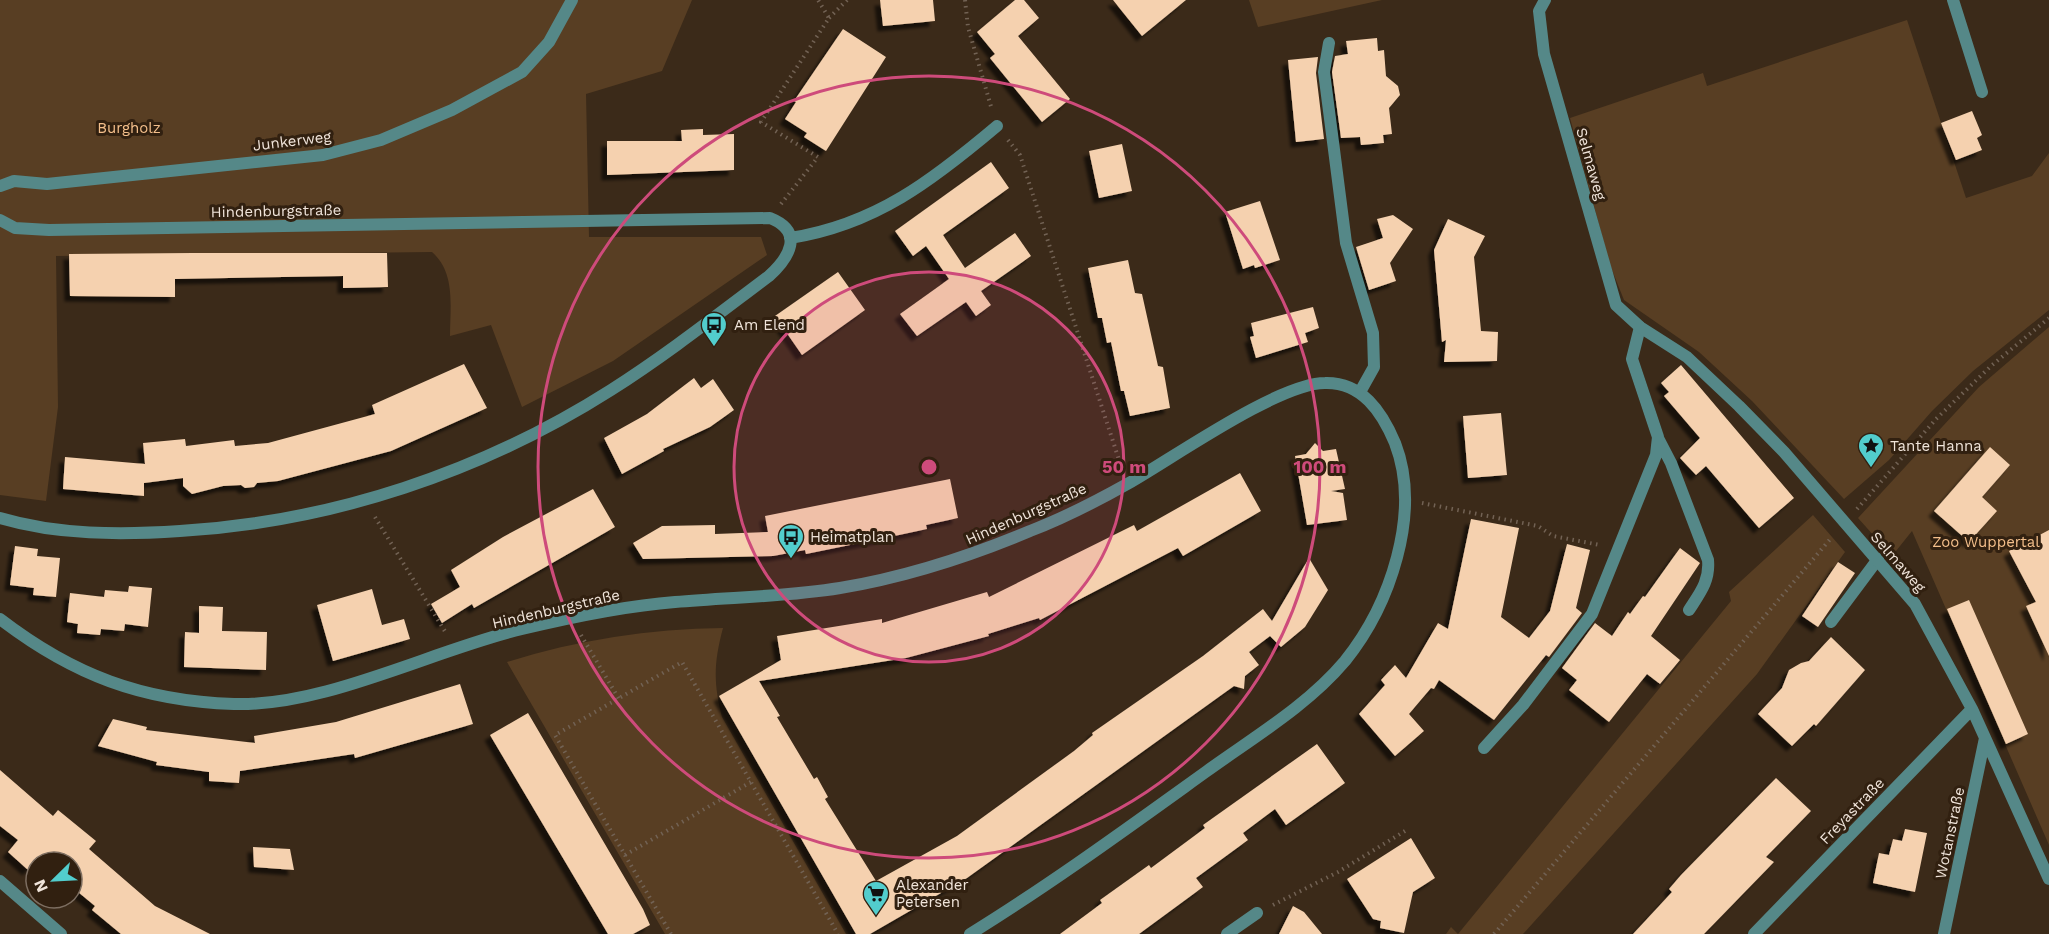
<svg xmlns="http://www.w3.org/2000/svg" width="2049" height="934" font-family="'Work Sans',sans-serif">
<defs>
<filter id="shadow"><feDropShadow dx="-5.5" dy="5.5" stdDeviation="1.5" flood-color="#0009"/></filter>
</defs>
<rect width="100%" height="100%" fill="#3b2a19"/>
<!-- green -->
<path fill="#583e23" d="M0,0H692L662,71L586,94L589,237H761L767,255L613,361L522,407L491,325L450,336C450,307 456,273 432,252L56,256L58,407L46,501L0,495Z
M1249,0H1382L1258,27Z
M1907,20L1966,198L2032,176L2049,153V310L1973,371L1932,411L1889,460L1844,499L1752,401L1699,352L1624,300L1610,265L1570,118L1703,73L1707,86Z
M2049,327V845L1912,531L1892,556L1858,518L1979,387Z
M1813,515L1845,552L1757,674L1523,934H1446L1451,927L1458,934L1731,601L1729,592Z
M723,628C714,662 713,682 722,717L846,934H665L507,662C577,640 649,629 723,628Z"/>
<!-- building -->
<path fill="#f5d1af" filter="url(#shadow)" d="M880,0H933L935,21L883,26Z
M1015,0H1024L1039,18L1018,36L1070,99L1042,122L990,58L995,54L977,32Z
M1113,0H1186L1142,36Z
M843,29L886,57L826,151L804,137L807,133L785,119L796,102L794,101Z
M1377,38L1378,51L1384,50L1386,76L1398,86L1400,95L1389,108L1392,134L1383,135L1384,143L1361,145L1360,137L1341,138L1332,72L1335,56L1348,54L1346,41Z
M1318,57L1316,73L1324,139L1296,142L1288,60Z
M1972,111L1982,135L1977,138L1982,150L1956,160L1941,123Z
M703,129V135L734,134V170L607,175V141H682L681,130Z
M1122,144L1132,191L1099,198L1089,151Z
M991,162L1009,188L943,235L965,268L1015,233L1031,256L981,291L991,305L976,316L966,302L917,336L900,314L949,279L926,246L913,256L895,231Z
M1260,201L1280,260L1255,268L1254,265L1243,269L1225,212Z
M1393,215L1413,229L1390,263L1396,281L1369,290L1356,247L1383,238L1377,219Z
M1448,219L1485,236L1474,257L1481,331L1498,332L1497,361L1444,362L1446,340L1442,342L1434,250Z
M193,253H387L388,287L343,288V276L175,279V297L70,296L69,254Z
M1128,260L1135,293L1142,294L1158,366L1163,367L1170,408L1130,416L1124,391H1121L1111,342L1107,343L1102,318H1098L1088,268Z
M838,272L865,310L802,355L775,316Z
M1313,307L1319,328L1305,333L1308,342L1256,358L1250,337L1254,336L1251,323Z
M464,364L487,408L391,451L278,481L257,483L254,487L245,488L241,485L223,486L192,494L183,486V478L144,483V496L63,489L65,457L145,464L143,443L185,439L186,446L234,440L235,446L268,443L375,414L372,405Z
M1681,365L1794,498L1759,528L1706,466L1696,475L1680,458L1700,438L1664,396L1669,392L1661,383Z
M694,378L701,388L713,379L734,410L710,427L663,449L664,451L622,474L604,438L647,414Z
M1501,413L1507,475L1468,478L1463,416Z
M1315,443L1323,451L1336,449L1345,489L1331,491L1343,493L1347,520L1307,525L1295,456L1306,454Z
M1990,447L2010,465L1982,497L1997,511L1969,542L1934,511Z
M1240,473L1261,511L1183,556L1178,548L1040,620L1039,618L988,634L989,636L906,658L759,681L780,716L777,717L814,779L817,777L828,797L825,799L876,881L957,836L1074,751L1093,735L1092,733L1203,656L1263,609L1272,621L1309,558L1328,590L1305,627L1281,647L1270,636L1249,652L1259,665L1245,676L1244,689L1234,686L967,878L870,934H856L719,696L781,660L777,636L882,619V623L987,592L989,597L1134,525L1137,531Z
M950,479L958,518L926,525L927,529L899,535L806,554L805,550L773,556L643,559L633,543L662,526L715,525V534L768,532L765,516Z
M593,489L615,527L474,608L472,604L442,623L431,604L460,587L451,570L503,537Z
M1471,519L1519,528L1501,617L1529,638L1550,611L1567,544L1590,550L1576,608L1582,613L1549,657L1546,655L1494,720L1439,680L1434,689L1431,688L1409,714L1424,731L1395,756L1359,714L1385,685L1381,680L1395,665L1406,678L1438,623L1448,629Z
M2049,530V656L2026,606L2036,602L2009,551Z
M15,546L38,549L37,556L60,558L56,597L33,595L34,588L10,585Z
M1680,548L1700,563L1651,636L1680,660L1660,684L1647,674L1609,722L1569,690L1577,680L1562,668L1595,623L1612,636L1628,612L1630,614L1643,596L1645,597Z
M1838,562L1855,573L1818,627L1802,616Z
M129,586L152,588L148,627L125,624L124,631L101,629L100,635L77,633L78,624L67,622L70,593L104,597L105,590L128,592Z
M372,589L382,625L404,619L410,639L333,661L317,605Z
M1969,600L2028,734L2006,744L1947,609Z
M199,606L223,607L222,631L267,632L266,670L184,667L185,632L199,633Z
M1831,637L1865,670L1816,726L1814,724L1792,746L1758,714L1782,688L1789,670L1801,663L1809,661Z
M460,684L473,724L355,758L354,754L240,771L239,783L209,781V772L156,765L157,762L98,746L113,719L147,727L146,730L255,743L254,736L336,722Z
M528,713L643,909L650,925L633,934H608L490,735Z
M1317,744L1345,783L1286,825L1275,809L1243,833L1248,840L1196,878L1203,887L1139,934H1060L1102,903L1100,900L1149,865L1151,868L1205,828L1203,825Z
M0,770L53,816L58,810L96,841L89,849L155,906L210,934H121L92,910L95,906L72,887V862H36L28,870L8,852L18,840L0,826Z
M1776,778L1811,811L1766,857L1774,862L1704,934H1633L1672,892L1669,889L1681,875Z
M1905,829L1927,833L1915,892L1873,883L1879,853L1889,855L1893,839L1902,841Z
M1411,838L1435,878L1413,892L1404,933L1380,928L1381,921L1373,919L1347,879Z
M253,847L290,849L294,870L254,867Z
M1293,906L1304,912L1322,934H1279Z"/>
<g fill="none" stroke-linecap="round" stroke-linejoin="round">
<!-- path -->
<path stroke="#726254" stroke-width="4" stroke-dasharray="1.5 4.5" stroke-linecap="butt" d="M965,0L968,27L992,110
M829,18L847,0
M1008,140L1020,155L1121,466
M781,204L818,157L761,122L829,18L818,0
M1422,503L1538,526L1553,536L1600,545
M1857,509L1936,419L1991,366L2049,318
M375,517L446,633
M581,635L619,699
M625,855L751,782
M1273,905L1338,872L1405,831
M671,934L555,735L682,662L838,934
M1494,934L1832,537"/>
<!-- service -->
<path stroke="#588" stroke-width="12" d="M1953,0L1982,92
M1329,43L1324,72L1346,243L1373,333L1374,367L1360,392
M1658,438L1671,463L1708,560C1710,581 1700,593 1689,610
M1831,622L1878,559
M1484,748L1523,705L1592,614L1656,455L1658,437L1632,359L1640,327
M1227,934L1257,913"/>
<!-- minor -->
<path stroke="#588" stroke-width="12" d="M1545,0L1539,11L1544,54L1616,305L1640,327L1687,357L1739,406L1784,452L1915,604L1972,709L2049,879
M0,186L14,181L47,184L323,155L381,140L452,110L522,72L549,42L572,0
M0,220L15,228L49,230L770,218C805,232 789,258 769,276C717,315 666,355 611,390C482,472 332,522 180,531C121,535 57,535 0,518
M790,238C875,225 933,180 997,126
M0,619C73,675 142,701 234,704C325,707 433,650 522,629C572,617 623,606 675,602C730,597 785,597 840,588C906,577 968,557 1030,531C1064,518 1097,501 1129,483C1173,458 1279,383 1325,383C1362,382 1382,412 1395,443C1422,513 1390,605 1345,661C1307,706 1254,737 1207,771C1129,827 1051,884 970,934
M0,881L61,934
M1754,934L1972,709
M1944,934L1985,738"/>
</g>
<!-- distance rings -->
<circle cx="929" cy="467" r="195" fill="#ce4b7b" fill-opacity=".12"/>
<g fill="none" stroke="#ce4b7b" stroke-width="3">
<circle cx="929" cy="467" r="195"/>
<circle cx="929" cy="467" r="391"/>
</g>
<!-- icons -->
<defs>
<symbol id="bus-pin" viewBox="-11 -11 22 30"><path d="M0 17L-7.5 6A9.5 9.5 0 1 1 7.5 6Z" fill="#52cdcd" stroke="#312010"/><path d="M-5-6H5V4H4V6H2V4H-2V6H-4V4H-5ZM-3.5-4V0h7V-4ZM-3.5 1.2v1.5H-2V1.2ZM2 1.2v1.5H3.5V1.2Z" fill="#111"/></symbol>
<symbol id="sight-pin" viewBox="-11 -11 22 30"><path d="M0 17L-7.5 6A9.5 9.5 0 1 1 7.5 6Z" fill="#52cdcd" stroke="#312010"/><path d="M0-6L1.8-2.2L6-1.7L2.9 1.2L3.7 5.4L0 3.3L-3.7 5.4L-2.9 1.2L-6-1.7L-1.8-2.2Z" fill="#111"/></symbol>
<symbol id="supermarket-pin" viewBox="-11 -11 22 30"><path d="M0 17L-7.5 6A9.5 9.5 0 1 1 7.5 6Z" fill="#52cdcd" stroke="#312010"/><path d="M-6-5.5h2.5l.6 2H6L4.5 2H-2.5L-4.4-4H-6ZM-1.5 3.2a1.3 1.3 0 1 0 .1 0ZM3 3.2a1.3 1.3 0 1 0 .1 0Z" fill="#111"/></symbol>
</defs>
<g fill-rule="evenodd">
<use href="#bus-pin" x="699" y="310" width="30" height="40"/>
<use href="#sight-pin" x="1856" y="431" width="30" height="40"/>
<use href="#bus-pin" x="776" y="522" width="30" height="40"/>
<use href="#supermarket-pin" x="861" y="879" width="30" height="40"/>
</g>
<g text-anchor="middle" dominant-baseline="central" stroke-width="6" stroke-linejoin="round" paint-order="stroke">
<!-- park labels -->
<g font-size="15" fill="#f4bf8b" stroke="#312010">
<text x="129" y="128">Burgholz</text>
<text x="1986" y="542">Zoo Wuppertal</text>
</g>
<!-- street labels -->
<g font-size="15" fill="#f0e4da" stroke="#312010">
<text transform="translate(292 141) rotate(-7)">Junkerweg</text>
<text transform="translate(1591 164) rotate(74)">Selmaweg</text>
<text transform="translate(276 211) rotate(-1)">Hindenburgstraße</text>
<text transform="translate(1026 514) rotate(-24)">Hindenburgstraße</text>
<text transform="translate(1898 562) rotate(49)">Selmaweg</text>
<text transform="translate(556 609) rotate(-13)">Hindenburgstraße</text>
<text transform="translate(1852 811) rotate(-46)">Freyastraße</text>
<text transform="translate(1950 833) rotate(-78)">Wotanstraße</text>
</g>
<!-- poi labels -->
<g font-size="15" fill="#f0e4da" stroke="#312010" text-anchor="start">
<text x="734" y="325">Am Elend</text>
<text x="1890" y="446">Tante Hanna</text>
<text x="810" y="537">Heimatplan</text>
<text x="896" y="885">Alexander<tspan x="896" dy="17">Petersen</tspan></text>
</g>
</g>
<circle cx="929" cy="467" r="9" fill="#ce4b7b" stroke="#312010" stroke-width="3"/>
<g font-size="18" text-anchor="middle" font-weight="bold" fill="#ce4b7b" stroke="#312010" stroke-width="6" stroke-linejoin="round" paint-order="stroke">
<text x="1124" y="473">50 m</text>
<text x="1320" y="473">100 m</text>
</g>
<!-- north arrow -->
<g transform="translate(54 880) rotate(246)"><circle r="28" fill="#312010" stroke="#7d6e61" stroke-width="1.5"/>
<path d="M0-4.5L10 22L0 15L-10 22Z" fill="#52cdcd"/>
<text y="-9" font-size="16" font-weight="bold" text-anchor="middle" fill="#f0e4da">N</text>
</g>
</svg>
